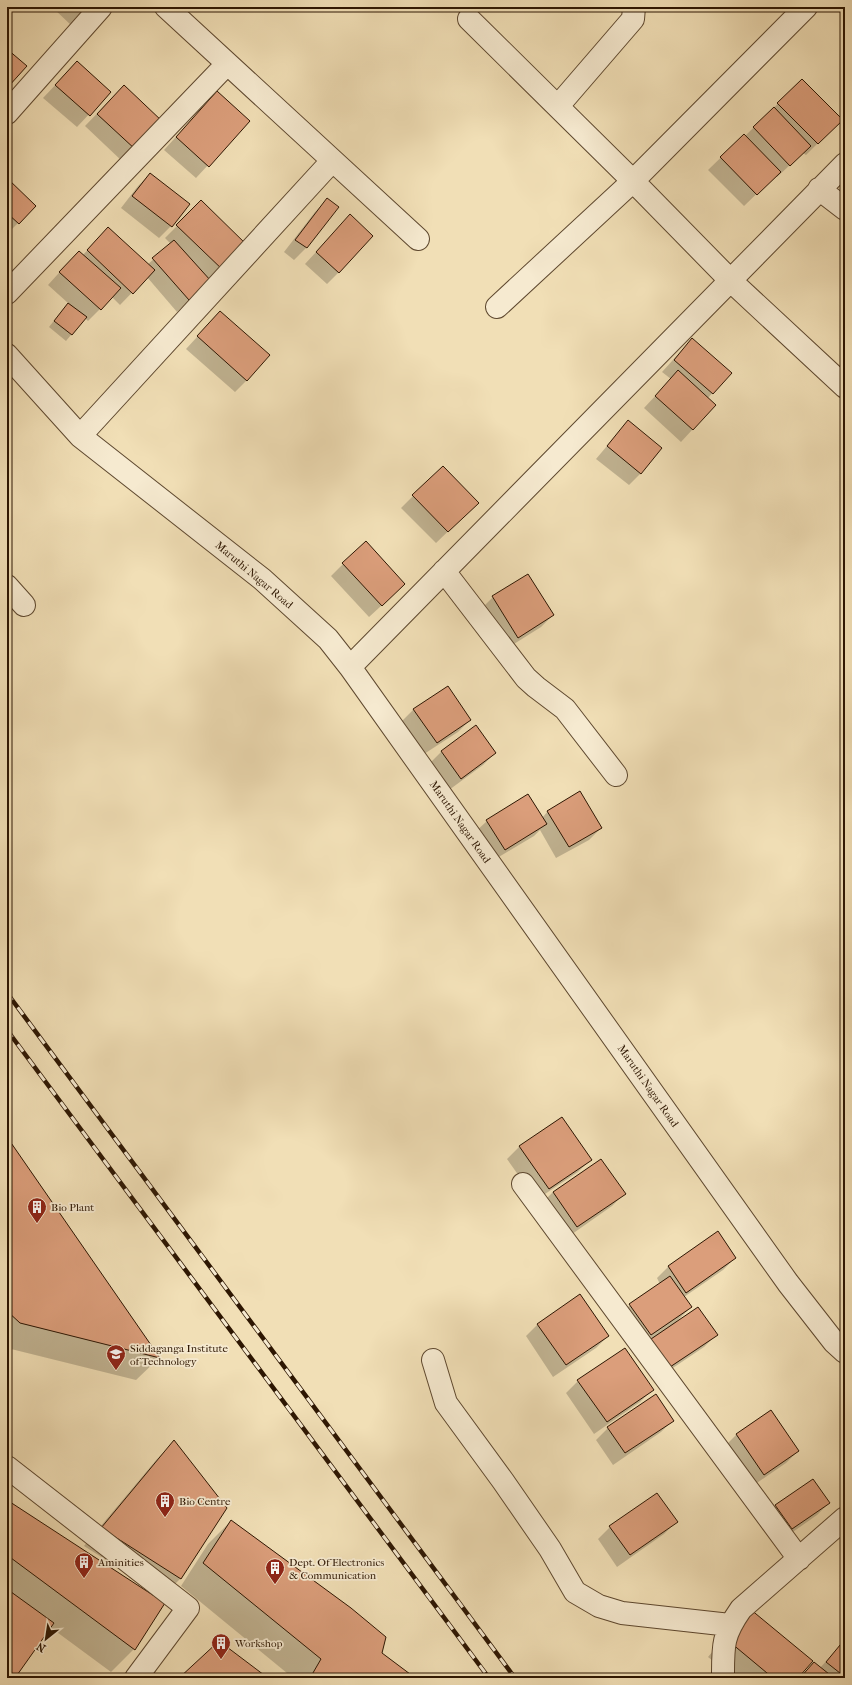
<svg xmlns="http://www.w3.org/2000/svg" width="852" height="1685" font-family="'IM FELL French Canon',serif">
<rect width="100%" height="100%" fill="#f1dfb6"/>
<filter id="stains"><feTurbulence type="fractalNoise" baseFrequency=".005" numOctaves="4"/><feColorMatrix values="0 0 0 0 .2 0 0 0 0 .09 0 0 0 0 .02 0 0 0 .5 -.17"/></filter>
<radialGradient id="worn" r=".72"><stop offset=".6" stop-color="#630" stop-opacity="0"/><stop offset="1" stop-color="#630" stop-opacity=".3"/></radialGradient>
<!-- shadow -->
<path fill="#0003" d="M7,7H13L8,13Z
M52,7H92L73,27Z
M77,62L110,92L77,127L43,98Z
M802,80L841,120L806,155L803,153L777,177L775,176L744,206L708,170L744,135L745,136Z
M112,98L162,122L123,162L85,126Z
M205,105L249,121L196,178L164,150Z
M150,174L171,226L159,238L121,208L138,186Z
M7,180L18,223L7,234Z
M327,200L337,207L306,248L294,260L284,252L315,212Z
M201,202L248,247L177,312L147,277L120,305L112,297L88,321L85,318L66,341L49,327L68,303L48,285L67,264L82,256L96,241L147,265L171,244L165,238Z
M338,228L339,272L327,284L305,264Z
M220,312L247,380L235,392L186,349Z
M692,339L730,373L708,398L715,405L681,442L644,408L671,379L662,372Z
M628,421L641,473L629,485L596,459Z
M413,496L465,515L436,543L401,508Z
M343,564L392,596L369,617L331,576Z
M493,597L553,615L541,627L506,649L481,609Z
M414,709L470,720L458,732L424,754L402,721Z
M476,727L495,753L483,765L449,790L429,764L441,752Z
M548,811L601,828L589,840L556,858L540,830L534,836L492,861L474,833L487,821L542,818Z
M7,1139L159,1358L136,1380L7,1348Z
M519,1147L590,1160L578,1172L536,1200L507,1159Z
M601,1160L624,1194L612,1206L565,1239L541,1204L553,1192Z
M735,1258L723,1270L684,1297L691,1307L676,1322L716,1335L704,1347L658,1378L639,1352L653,1338L638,1347L618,1317L630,1305L660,1284L657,1278L669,1266Z
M538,1324L608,1336L596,1348L553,1377L526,1336Z
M578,1381L652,1390L640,1402L594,1434L566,1393Z
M771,1412L798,1451L786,1463L751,1487L724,1447L736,1435Z
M673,1420L661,1432L613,1465L596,1440L608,1428Z
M174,1442L181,1578L163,1596L84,1546L157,1459Z
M657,1494L676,1522L664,1534L617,1567L598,1539L610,1527Z
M7,1501L134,1649L111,1672L50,1627L14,1678H7Z
M829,1503L817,1515L780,1541L764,1518L776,1506Z
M231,1521L381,1653L408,1678H293L181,1586L208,1544Z
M732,1628L797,1678H734L708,1657Z
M845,1640V1678H800L814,1663L820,1668Z"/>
<!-- building -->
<path fill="#db9e7b" stroke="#2d1602" d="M7,49L27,66L8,87L7,86Z
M77,61L111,92L90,116L55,85Z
M802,79L843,120L818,144L777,103Z
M124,85L163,122L136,150L97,114Z
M217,91L250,121L209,167L176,137Z
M774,107L811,146L790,166L753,127Z
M744,134L781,172L757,195L720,157Z
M150,173L190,204L172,227L132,196Z
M7,178L36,206L19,224L7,213Z
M327,198L339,207L307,248L295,240Z
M201,200L249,247L225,272L176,225Z
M350,214L373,236L339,273L316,252Z
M108,227L155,270L133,294L87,250Z
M174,240L211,281L189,300L152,258Z
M79,251L121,288L101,310L59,272Z
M68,303L87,317L72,335L54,321Z
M220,311L270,355L247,381L197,336Z
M692,338L732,373L713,394L674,360Z
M678,370L716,405L693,430L655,396Z
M628,420L662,448L641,474L607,446Z
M443,466L479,503L448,532L412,495Z
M366,541L405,584L382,606L342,563Z
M528,574L554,615L518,638L492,596Z
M448,686L471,720L437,743L413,709Z
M476,725L496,753L461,779L441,751Z
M580,791L602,828L569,847L547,811Z
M528,794L547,824L505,850L486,820Z
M562,1117L592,1160L549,1189L519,1146Z
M7,1137L160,1358L20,1323L7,1311Z
M601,1159L626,1194L577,1227L553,1192Z
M718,1231L736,1258L686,1293L668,1266Z
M670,1276L692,1307L651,1335L629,1304Z
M580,1294L609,1336L566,1365L537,1324Z
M698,1307L718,1335L670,1367L651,1339Z
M625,1348L654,1390L607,1422L577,1380Z
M656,1394L674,1421L625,1453L607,1427Z
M771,1410L799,1451L764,1475L736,1434Z
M174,1440L227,1508L181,1579L101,1528Z
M813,1479L830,1503L792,1529L775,1505Z
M657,1493L678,1522L630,1555L609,1526Z
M7,1500L165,1603L135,1650L7,1555Z
M231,1520L351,1608L386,1637L382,1653L410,1674L409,1678H310L321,1659L203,1563Z
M7,1589L54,1623L15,1678H7Z
M750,1609L813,1661L798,1678H773L725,1638Z
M845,1639V1677L826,1662Z
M219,1641L268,1678H179Z
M814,1662L834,1678H800Z"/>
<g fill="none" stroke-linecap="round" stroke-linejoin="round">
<defs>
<path id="minor" d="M166,7L418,239
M469,19L633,181L731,281L845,387
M558,106L633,19L634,7
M7,113L101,7
M819,189L845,209
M7,293L227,64
M497,307L633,181L806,7
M7,355L80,436L262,579L328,639L350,667L788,1283L834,1342L845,1352
M80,436L332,161
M444,571L526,678L536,687L565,709L616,775
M7,586L24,605
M350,667L845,164
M523,1184L799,1559
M433,1360L446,1403L503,1481L550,1549L575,1592L599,1606L622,1613L730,1625
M7,1467L188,1608L136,1678
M723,1678C723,1646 722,1636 741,1609L845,1518"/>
</defs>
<!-- minor casing -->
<use href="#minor" stroke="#5e482f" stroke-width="24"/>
<!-- minor -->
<use href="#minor" stroke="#f6ead0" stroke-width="22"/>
<defs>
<path id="rail" d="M7,993L515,1678
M7,1030L489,1678"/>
</defs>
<!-- rail casing -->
<use href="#rail" stroke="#2d1602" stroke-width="4.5"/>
<!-- rail -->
<use href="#rail" stroke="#f6ead0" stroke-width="3" stroke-dasharray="9" stroke-linecap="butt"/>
</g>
<!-- icons -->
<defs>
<symbol id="building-pin" viewBox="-11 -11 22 30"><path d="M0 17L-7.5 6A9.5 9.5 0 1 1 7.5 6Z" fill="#8f2418" stroke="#f6ead0"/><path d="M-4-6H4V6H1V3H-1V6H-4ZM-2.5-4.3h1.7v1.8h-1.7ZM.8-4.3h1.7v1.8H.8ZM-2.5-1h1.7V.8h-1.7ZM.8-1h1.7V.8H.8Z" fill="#fff"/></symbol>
<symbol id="university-pin" viewBox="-11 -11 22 30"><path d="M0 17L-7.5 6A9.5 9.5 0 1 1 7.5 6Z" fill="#8f2418" stroke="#f6ead0"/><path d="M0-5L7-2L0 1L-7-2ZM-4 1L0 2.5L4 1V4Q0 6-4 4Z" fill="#fff"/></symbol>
</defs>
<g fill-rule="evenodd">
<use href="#building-pin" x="26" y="1196" width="22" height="30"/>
<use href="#university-pin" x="105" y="1343" width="22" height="30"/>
<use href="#building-pin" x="154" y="1490" width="22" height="30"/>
<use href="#building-pin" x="73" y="1551" width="22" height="30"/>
<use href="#building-pin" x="264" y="1557" width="22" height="30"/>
<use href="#building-pin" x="210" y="1632" width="22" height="30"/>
</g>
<g text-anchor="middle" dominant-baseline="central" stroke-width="3.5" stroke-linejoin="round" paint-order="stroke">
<!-- street labels -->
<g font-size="11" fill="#2d1602" stroke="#f6ead0">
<text transform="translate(254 575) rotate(40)">Maruthi Nagar Road</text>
<text transform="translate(460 822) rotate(55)">Maruthi Nagar Road</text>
<text transform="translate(648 1086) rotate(55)">Maruthi Nagar Road</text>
</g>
<!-- poi labels -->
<g font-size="11" fill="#2d1602" stroke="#f6ead0" text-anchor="start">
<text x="51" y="1207">Bio Plant</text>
<text x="130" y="1348">Siddaganga Institute<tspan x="130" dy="13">of Technology</tspan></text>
<text x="179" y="1501">Bio Centre</text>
<text x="98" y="1562">Aminities</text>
<text x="289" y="1562">Dept. Of Electronics<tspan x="289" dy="13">&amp; Communication</tspan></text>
<text x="235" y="1643">Workshop</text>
</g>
</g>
<!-- margin -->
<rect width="852" height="1685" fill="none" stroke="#f1dfb6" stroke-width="24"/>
<rect x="8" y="8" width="836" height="1669" fill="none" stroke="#2d1602" stroke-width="2"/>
<rect x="12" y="12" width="828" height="1661" fill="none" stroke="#2d1602"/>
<!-- north arrow -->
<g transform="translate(46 1639) rotate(210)" stroke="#f6ead0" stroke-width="3" paint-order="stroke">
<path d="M0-3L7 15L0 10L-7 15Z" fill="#2d1602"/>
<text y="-6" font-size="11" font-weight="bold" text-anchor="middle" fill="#2d1602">N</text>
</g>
<rect width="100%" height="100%" filter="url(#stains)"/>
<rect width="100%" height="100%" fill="url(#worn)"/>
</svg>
